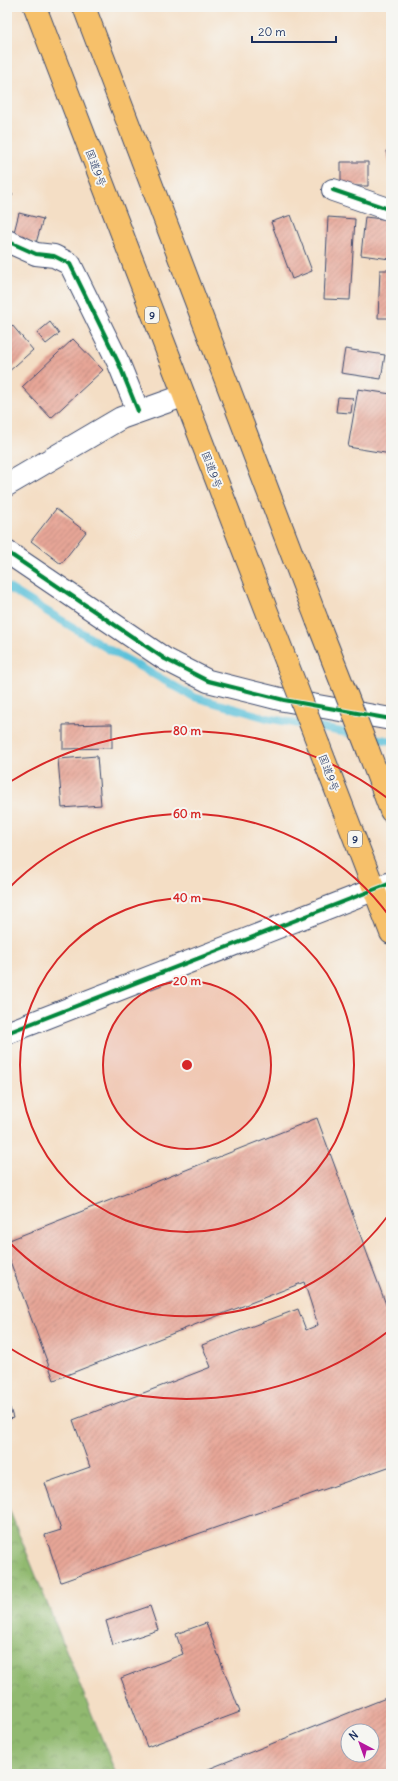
<svg xmlns="http://www.w3.org/2000/svg" width="398" height="1781" font-family="Delius,'Klee One',sans-serif">
<defs>
<pattern id="forest-crowns" width="20" height="18" patternUnits="userSpaceOnUse"><rect width="20" height="18" fill="#91b96f"/><path d="M2 6a3 3 0 1 1 6 0M12 15a3 3 0 1 1 6 0" fill="none" stroke="#76975e"/></pattern>
<pattern id="building-hatch" width="6" height="6" patternUnits="userSpaceOnUse"><rect width="6" height="6" fill="#e7a697"/><path d="M-1 1l2-2M0 6l6-6M5 7l2-2" fill="none" stroke="#ba887e"/></pattern>
</defs>
<rect width="100%" height="100%" fill="#f6f6f2"/>
<filter id="ink" filterUnits="userSpaceOnUse"><feTurbulence type="fractalNoise" baseFrequency=".025" numOctaves="2"/><feDisplacementMap in="SourceGraphic" scale="8" xChannelSelector="R" yChannelSelector="G"/><feConvolveMatrix kernelMatrix="1 2 1 2 8 2 1 2 1" color-interpolation-filters="sRGB"/></filter>
<filter id="wash" filterUnits="userSpaceOnUse"><feTurbulence type="fractalNoise" baseFrequency=".012" numOctaves="4" result="noise"/><feDisplacementMap in="SourceGraphic" scale="16" xChannelSelector="R" yChannelSelector="G"/><feGaussianBlur stdDeviation="0.9" result="paint"/><feColorMatrix in="noise" values="0 0 0 0 0 0 0 0 0 0 0 0 0 0 0 0 0 1.4 0 .05"/><feComposite in="paint" operator="in"/></filter>
<g filter="url(#wash)">
<rect width="100%" height="100%" fill="#f4dec5"/>
<!-- forest -->
<path fill="url(#forest-crowns)" stroke="#567466" d="M7,1504L114,1769L116,1774H7Z"/>
<g fill="none" stroke-linecap="round" stroke-linejoin="round">
<!-- stream -->
<path stroke="#5cc1da" stroke-width="8" d="M7,587L110,650L194,697L267,718L391,741"/>
</g>
<g id="blocks">
<!-- building -->
<path fill="url(#building-hatch)" fill-rule="evenodd" d="M391,150V168L386,151Z
M341,162H368V186H341Z
M7,189L13,195L7,200Z
M19,213L43,219L36,243L13,236Z
M291,215L312,271L292,279L271,222Z
M328,217L355,219L350,300L324,299Z
M365,217L391,220L390,259L361,255Z
M380,270H391V318H378Z
M50,322L59,334L46,344L37,333Z
M12,325L33,350L7,373V329Z
M73,339L103,370L51,418L22,387Z
M345,349L385,355L381,379L341,373Z
M358,389L391,394V454L348,447Z
M338,397L353,398L351,413L336,412Z
M56,509L86,532L61,564L31,541Z
M112,724V748L63,749V725Z
M97,756L101,805L62,808L58,759Z
M317,1118L391,1318V1466L61,1582L45,1535L61,1530L45,1483L90,1467L73,1420L211,1367L202,1345L298,1309L306,1330L318,1325L304,1282L54,1380L7,1253V1241Z
M10,1408L13,1418L7,1420V1409Z
M150,1606L158,1630L113,1645L106,1621Z
M206,1623L240,1712L147,1747L121,1678L183,1654L176,1634Z
M391,1696V1774H196ZM348,1731H372V1755H348Z"/>
</g>
</g>
<g filter="url(#ink)">
<use href="#blocks" fill-opacity="0" stroke="#3c496d" stroke-width="1"/>
<g fill="none" stroke-linecap="round" stroke-linejoin="round">
<defs>
<path id="minor" d="M333,190L391,210
M7,241L36,254L54,256L70,264L119,364L138,411
M7,485L121,418L183,396
M7,552L165,659L208,681L284,700L391,719
M7,1033L391,883"/>
<path id="trunk" d="M35,7L271,622
M84,7L317,620
M319,746L391,933
M368,750L391,811"/>
</defs>
<!-- minor casing -->
<use href="#minor" stroke="#3c496d" stroke-width="24"/>
<!-- trunk casing -->
<use href="#trunk" stroke="#3c496d" stroke-width="24"/>
<!-- minor -->
<use href="#minor" stroke="#fff" stroke-width="22"/>
<!-- trunk -->
<use href="#trunk" stroke="#f6c06b" stroke-width="22"/>
<defs>
<path id="trunk-bridge" d="M317,620L368,750
M271,622L319,746"/>
</defs>
<!-- trunk-bridge casing -->
<use href="#trunk-bridge" stroke="#3c496d" stroke-width="24" stroke-linecap="butt"/>
<!-- trunk-bridge -->
<use href="#trunk-bridge" stroke="#f6c06b" stroke-width="22"/>
<defs>
<path id="cycleway" d="M333,190L391,210
M7,241L36,254L54,256L70,264L119,364L138,411
M7,552L165,659L208,681L284,700L391,719
M7,1033L391,883"/>
</defs>
<!-- cycleway casing -->
<use href="#cycleway" stroke="#f6f6f2" stroke-width="6"/>
<!-- cycleway -->
<use href="#cycleway" stroke="#00873e" stroke-width="4"/>
</g>
</g>
<!-- distance rings -->
<circle cx="187" cy="1065" r="84" fill="#d62828" fill-opacity=".12"/>
<g fill="none" stroke="#d62828" stroke-width="2">
<circle cx="187" cy="1065" r="84"/>
<circle cx="187" cy="1065" r="167"/>
<path d="M390 1213A251 251 0 0 1 8 1241M8 889A251 251 0 0 1 390 917"/>
<path d="M390 1330A334 334 0 0 1 8 1347M8 783A334 334 0 0 1 390 800"/>
</g>
<g text-anchor="middle" dominant-baseline="central" stroke-width="4" stroke-linejoin="round" paint-order="stroke">
<!-- shield labels -->
<g fill="#f6f6f2" stroke="#5d6b8a" stroke-width="1">
<rect x="145" y="307" width="14" height="16" rx="3"/>
<rect x="348" y="831" width="14" height="16" rx="3"/>
</g>
<g font-size="10" font-weight="bold" fill="#1b2f5e">
<text x="152" y="315">9</text>
<text x="355" y="839">9</text>
</g>
<!-- street labels -->
<g font-size="11" fill="#1b2f5e" stroke="#f6f6f2">
<text transform="translate(96 168) rotate(69)">国道9号</text>
<text transform="translate(212 470) rotate(69)">国道9号</text>
<text transform="translate(329 773) rotate(69)">国道9号</text>
</g>
</g>
<circle cx="187" cy="1065" r="6" fill="#d62828" stroke="#f6f6f2" stroke-width="2"/>
<g font-size="12" text-anchor="middle" font-weight="bold" fill="#d62828" stroke="#f6f6f2" stroke-width="4" stroke-linejoin="round" paint-order="stroke">
<text x="187" y="735">80 m</text>
<text x="187" y="818">60 m</text>
<text x="187" y="902">40 m</text>
<text x="187" y="985">20 m</text>
</g>
<!-- margin -->
<rect width="398" height="1781" fill="none" stroke="#f6f6f2" stroke-width="24"/>
<!-- north arrow -->
<g transform="translate(360 1743) rotate(319)"><circle r="19" fill="#f6f6f2" stroke="#9ea6b7"/>
<path d="M0-3L7 15L0 10L-7 15Z" fill="#b5179e"/>
<text y="-6" font-size="11" font-weight="bold" text-anchor="middle" fill="#1b2f5e">N</text>
</g>
<!-- scale -->
<path d="M252 36v6h84v-6" fill="none" stroke="#1b2f5e" stroke-width="2"/>
<text x="258" y="36" font-size="12" fill="#1b2f5e" stroke="#f6f6f2" stroke-width="3" paint-order="stroke">20 m</text>
</svg>
